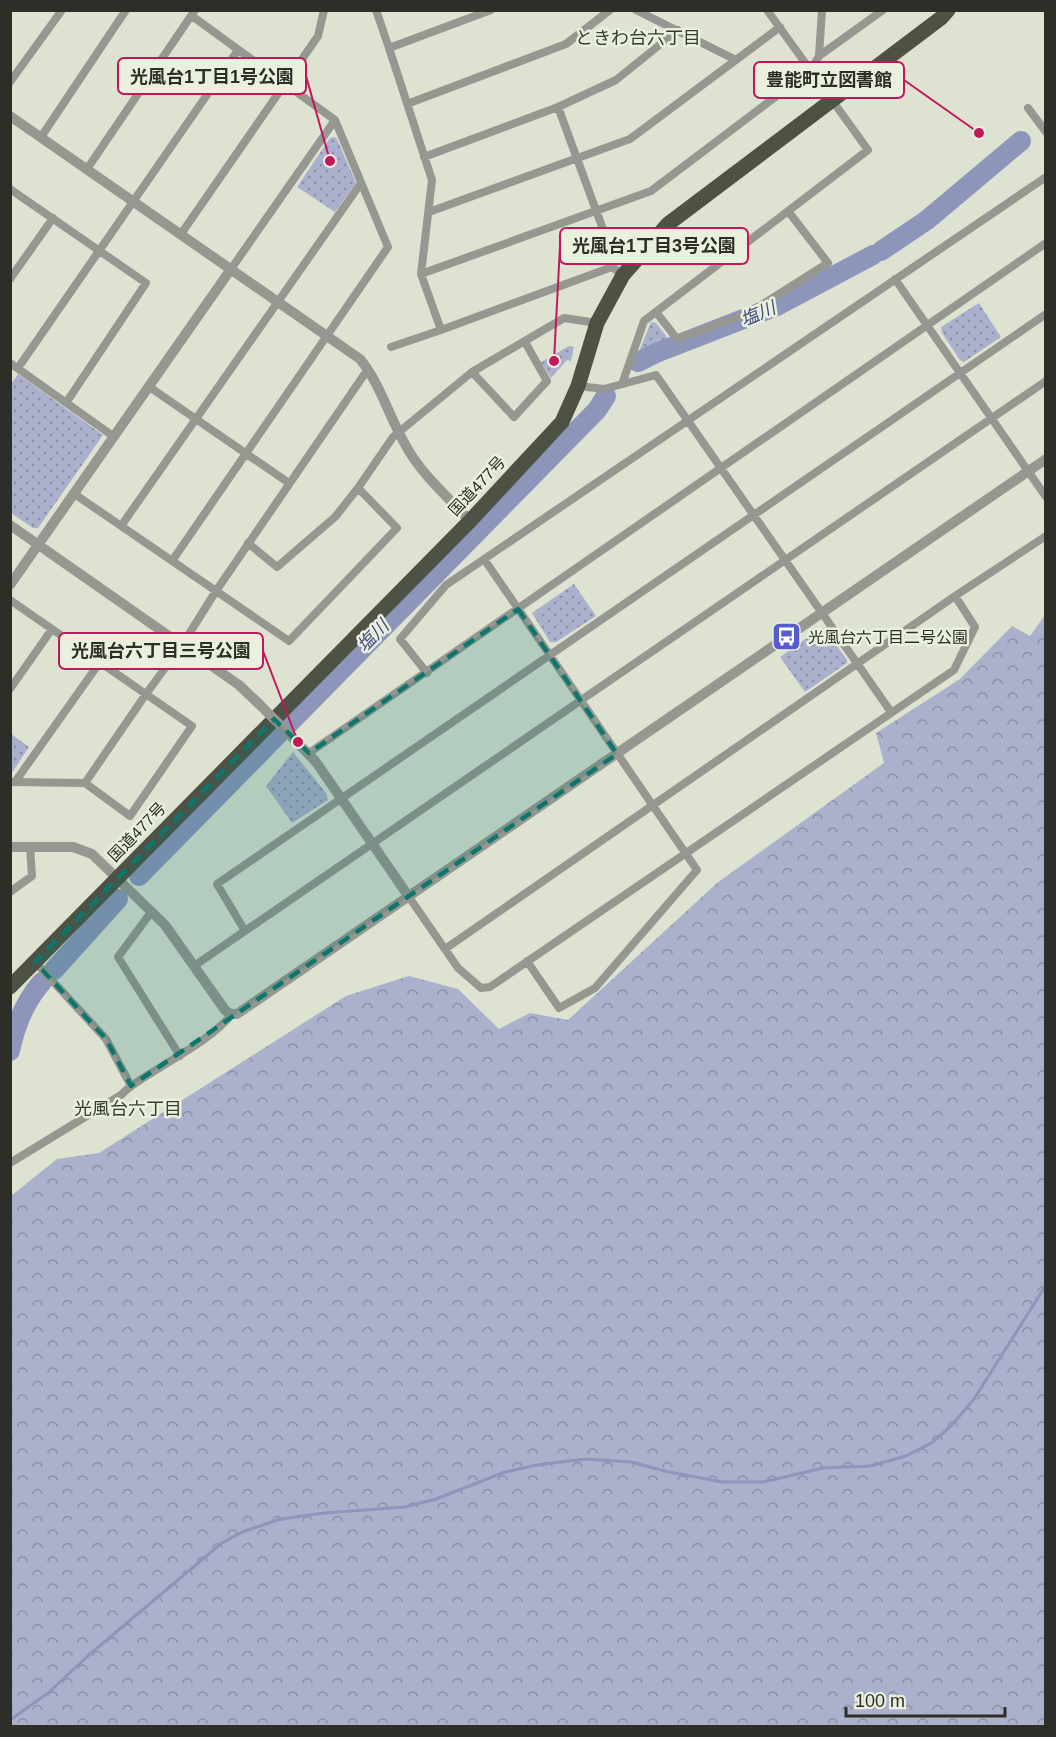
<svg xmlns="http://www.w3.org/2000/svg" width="1056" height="1737" font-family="Helvetica,'Noto Sans JP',sans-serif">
<defs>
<pattern id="forest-crowns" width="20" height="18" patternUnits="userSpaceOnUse" patternTransform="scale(1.5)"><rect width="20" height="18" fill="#abb0cc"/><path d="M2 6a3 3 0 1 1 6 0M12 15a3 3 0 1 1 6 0" fill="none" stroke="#8b90a6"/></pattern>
<pattern id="park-dots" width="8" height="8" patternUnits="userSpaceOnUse" patternTransform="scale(1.5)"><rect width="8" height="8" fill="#abb0cc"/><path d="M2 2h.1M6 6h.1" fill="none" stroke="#8b90a6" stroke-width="1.8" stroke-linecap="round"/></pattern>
</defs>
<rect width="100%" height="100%" fill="#dde2d1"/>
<!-- forest -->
<path fill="url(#forest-crowns)" d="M1045,615V1726H11V1196L57,1159L99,1153L346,996L409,976L458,989L499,1029L530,1013L568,1020L717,883L884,763L876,733L960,679L1012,626L1030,636Z"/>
<!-- park -->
<path fill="url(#park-dots)" d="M334,137L337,139L356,183L335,212L297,187L330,138Z
M979,303L1001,337L964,362L960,360L942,333L941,327Z
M651,322L656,323L674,346L639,360L636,359Z
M569,346L574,347L571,361L567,360L551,378L541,362Z
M18,374L103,435L38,528H33L11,513V384Z
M574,584L596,616L556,642H550L532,613Z
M821,628L825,629L847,660V663L805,692L780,657Z
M11,734L29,747L11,774Z
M293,752L326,793L328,800L292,823L266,786Z"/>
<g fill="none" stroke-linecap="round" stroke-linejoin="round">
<!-- stream -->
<path stroke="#8e95bb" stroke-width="3" d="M10,1720L48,1693L90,1654L222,1543L242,1532L281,1519L324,1513L405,1507L436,1499L505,1472L537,1465L585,1459L631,1462L669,1472L722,1482H763L823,1468L870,1466L906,1456L933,1442L951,1426L974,1399L1046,1285"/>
<!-- river -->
<path stroke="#8e95bb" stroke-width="20" d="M881,251L927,220L1021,141
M638,362L656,353L777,306L873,255
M139,876L597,410L606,396
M54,970L118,899
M10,1051C15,1027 25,1001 42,982"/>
<!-- minor -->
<path stroke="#959790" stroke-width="8" d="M376,10L389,48
M491,10L389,48L432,180L421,274L441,330L612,267L623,275
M636,10L736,60
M819,56L822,10
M10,82L62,10
M407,104L566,44L610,10
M558,107L616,80L678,30
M1028,108L1046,132
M41,137L126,10
M424,157L558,107L604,232
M87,169L195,10
M10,189L146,283L66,403
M429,212L630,139L780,27
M181,234L318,36L324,10
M231,269L335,120
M421,274L651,191L811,70L819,56L883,10
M10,279L53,218
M895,279L1046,497
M656,312L677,339L749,313L828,263L788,211
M391,347L441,330
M10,363L113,436
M18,368L238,50
M472,372L514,417L547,381L525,342
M622,384L644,321L868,150L767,10
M148,386L289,483
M578,386L604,389L656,375L891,712
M73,493L289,641L397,528L358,488
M121,526L361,183
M248,543L277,567L335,517L358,488L393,437L472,372L564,318L597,323
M484,559L697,870L595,988L559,1008L527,961
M172,561L388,247L335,120L192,16
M10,600L192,726L130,816L85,783L10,782
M427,673L400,639L446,585L1046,177
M10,689L52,629
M309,753L1046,243
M15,782L100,662
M85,783L146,694L182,645L216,591L368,369
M10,892L32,876L30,847
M409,897L458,968L481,988L490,987L954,670L975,627L955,596
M152,911L118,957L180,1056
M245,931L217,884L1046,314
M445,949L955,596L1046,536
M35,962L106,1039L131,1086
M194,966L1046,381
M10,1163L121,1095C133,1082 149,1075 164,1065C187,1051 215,1035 232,1014"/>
<!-- tertiary -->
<path stroke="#959790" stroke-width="10" d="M10,116L360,359C381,385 389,417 406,446C421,474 449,498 470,521
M10,525L239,685L258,703
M10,585L231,269
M292,737L316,762L409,897
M10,847H73L92,854L165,925L225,1010L230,1014H237L1046,459"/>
<!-- trunk -->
<path stroke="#4e5244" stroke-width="15" d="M10,987L470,521L562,422L578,386L597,323L623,275L668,224L941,18L948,10"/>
<!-- tertiary-bridge -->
<path stroke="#959790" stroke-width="10" d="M258,703L292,737"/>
</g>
<!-- marked area -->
<path fill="#0f766e" fill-opacity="0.2" stroke="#0f766e" stroke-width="4.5" stroke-dasharray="12 8" stroke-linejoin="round" d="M518,609L617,754L131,1086L106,1039L35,962L274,719L309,753Z"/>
<!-- icons -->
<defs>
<symbol id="bus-square" viewBox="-11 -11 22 22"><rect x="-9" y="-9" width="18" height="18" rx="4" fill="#575bd2" stroke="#eaf0de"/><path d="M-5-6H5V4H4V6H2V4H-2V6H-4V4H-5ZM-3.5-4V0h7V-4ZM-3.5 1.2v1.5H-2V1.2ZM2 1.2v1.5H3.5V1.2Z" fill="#fff"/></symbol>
</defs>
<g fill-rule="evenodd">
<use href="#bus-square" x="770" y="620" width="33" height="33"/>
</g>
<g text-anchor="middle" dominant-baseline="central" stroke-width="5" stroke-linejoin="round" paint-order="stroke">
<!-- street labels -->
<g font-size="16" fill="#2c2e27" stroke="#eaf0de">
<text transform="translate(477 486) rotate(-47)">国道477号</text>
<text transform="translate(137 832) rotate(-46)">国道477号</text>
</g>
<!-- poi labels -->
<g font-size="16" fill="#2c2e27" stroke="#eaf0de" text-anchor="start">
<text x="808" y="637">光風台六丁目二号公園</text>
</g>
<!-- neighbourhood labels -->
<g font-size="18" fill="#383c2e" stroke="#eaf0de">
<text x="638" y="38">ときわ台六丁目</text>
<text x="128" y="1109">光風台六丁目</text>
</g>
<!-- water labels -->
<g font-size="18" font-style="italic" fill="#444a80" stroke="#eaf0de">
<text transform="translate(758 314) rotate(-23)">塩川</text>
<text transform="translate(373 636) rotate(-46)">塩川</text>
</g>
</g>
<!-- callouts -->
<path fill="none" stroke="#c2185b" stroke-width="2" d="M330 161L306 76M979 133L904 80M554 361L560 246M298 742L263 651"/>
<g fill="#c2185b" stroke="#eaf0de" stroke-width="2">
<circle cx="330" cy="161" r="6"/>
<circle cx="979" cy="133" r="6"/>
<circle cx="554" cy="361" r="6"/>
<circle cx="298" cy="742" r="6"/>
</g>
<g fill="#eaf0de" stroke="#c2185b" stroke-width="2">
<rect x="118" y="58" width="188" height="36" rx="6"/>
<rect x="754" y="62" width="150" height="36" rx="6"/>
<rect x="560" y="228" width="188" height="36" rx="6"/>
<rect x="59" y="633" width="204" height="36" rx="6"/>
</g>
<g font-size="18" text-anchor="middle" font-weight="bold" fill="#2c2e27">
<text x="212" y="83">光風台1丁目1号公園</text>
<text x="829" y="86">豊能町立図書館</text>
<text x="654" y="252">光風台1丁目3号公園</text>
<text x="161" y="657">光風台六丁目三号公園</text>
</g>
<!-- border -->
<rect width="1056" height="1737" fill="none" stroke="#2c2e27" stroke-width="24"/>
<!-- scale -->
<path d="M846 1707v9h159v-9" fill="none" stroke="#2c2e27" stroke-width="3"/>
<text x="855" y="1707" font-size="18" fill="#2c2e27" stroke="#eaf0de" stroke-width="4.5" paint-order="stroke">100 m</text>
</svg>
